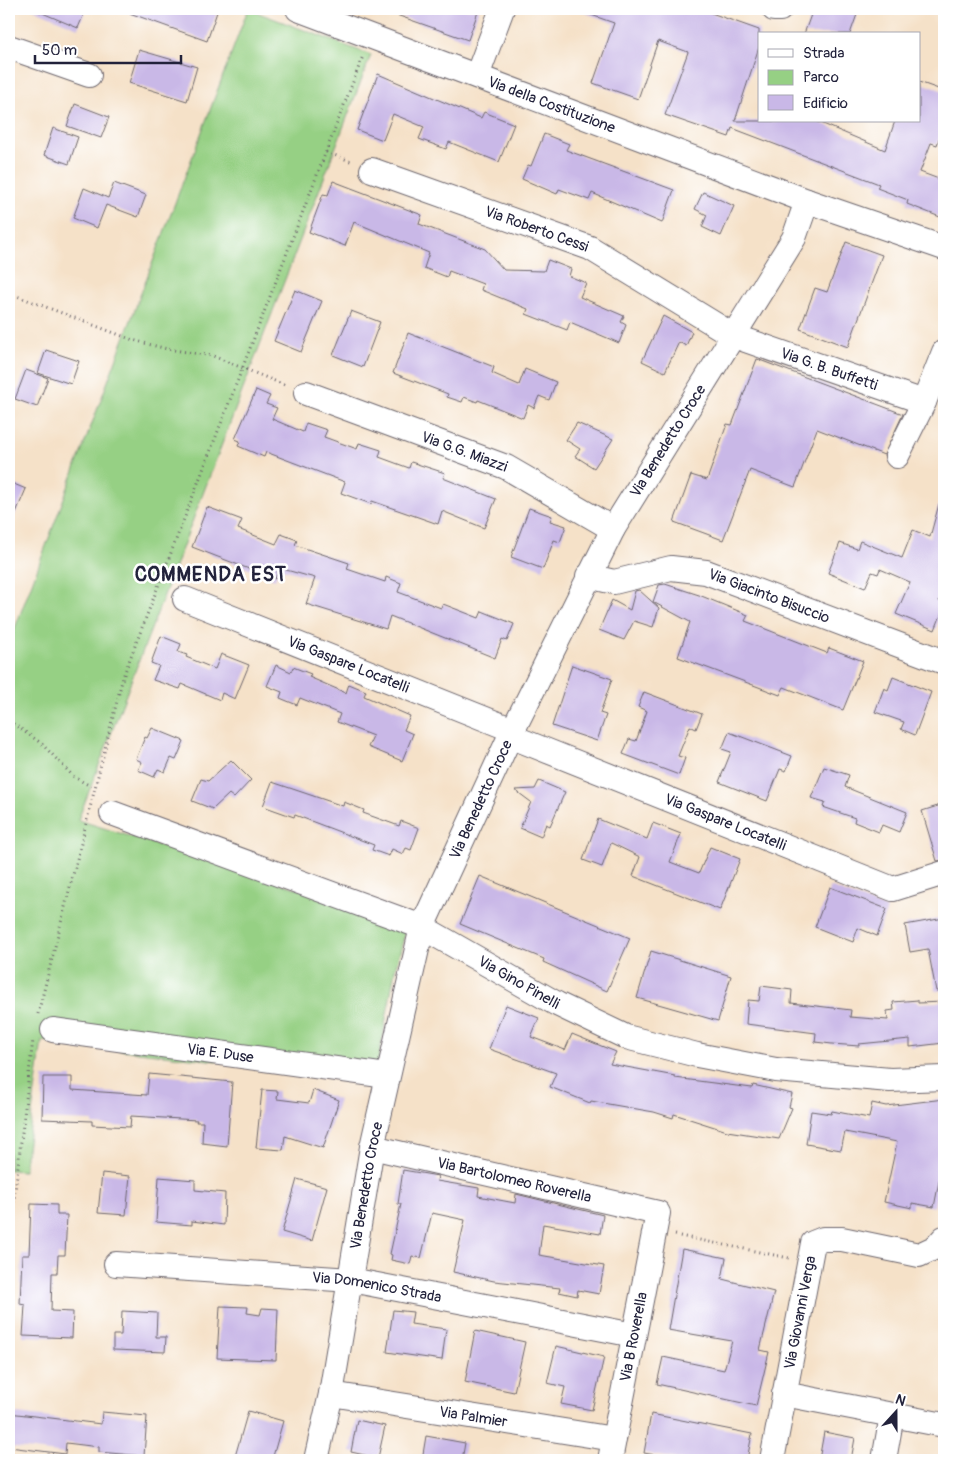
<svg xmlns="http://www.w3.org/2000/svg" width="953" height="1469" font-family="Pangolin,sans-serif">
<rect width="100%" height="100%" fill="#fff"/>
<filter id="ink" filterUnits="userSpaceOnUse"><feTurbulence type="fractalNoise" baseFrequency=".02" numOctaves="2"/><feDisplacementMap in="SourceGraphic" scale="10" xChannelSelector="R" yChannelSelector="G"/><feConvolveMatrix kernelMatrix="1 2 1 2 8 2 1 2 1" color-interpolation-filters="sRGB"/></filter>
<filter id="wash" filterUnits="userSpaceOnUse"><feTurbulence type="fractalNoise" baseFrequency=".0096" numOctaves="4" result="noise"/><feDisplacementMap in="SourceGraphic" scale="20" xChannelSelector="R" yChannelSelector="G"/><feGaussianBlur stdDeviation="1.12" result="paint"/><feColorMatrix in="noise" values="0 0 0 0 0 0 0 0 0 0 0 0 0 0 0 0 0 1.4 0 .05"/><feComposite in="paint" operator="in"/></filter>
<g filter="url(#wash)">
<rect width="100%" height="100%" fill="#f5e1c8"/>
<!-- green -->
<path fill="#96d084" stroke="#5c7960" d="M248,9L371,55L78,820L408,923L395,970L375,1079L42,1041L24,1171L9,1170V644Z"/>
<g id="blocks">
<!-- building -->
<path fill="#c9b8e7" d="M33,9H86L78,28Z
M124,9H218L207,41L124,11Z
M385,9H479L468,40L385,11Z
M580,9H700L759,30V47L735,121H816L885,150L895,121H919V82L944,91V124L937,145L931,143L920,172L944,181V207L940,217L907,204L908,200L877,188L879,184L732,128L729,137L665,115L688,52L658,41L638,99L593,83L614,23L580,11Z
M813,9H859L850,34H804Z
M139,50L197,67L187,101L129,83Z
M378,74L481,118L484,112L514,124L499,162L449,142L446,149L419,139L424,127L393,114L383,140L357,130Z
M75,104L109,117L101,138L67,126Z
M53,128L78,137L69,164L44,155Z
M544,134L569,144L566,150L674,190L662,223L592,193L589,200L559,189L557,194L522,179L528,165L531,166Z
M333,181L422,215L419,224L485,249L504,270L544,271L548,260L571,269L569,276L586,283L580,297L624,316L621,322L626,325L619,343L570,322L567,330L526,314L528,309L481,290L483,284L449,271L447,277L424,268L429,253L354,222L345,246L309,232L323,194L328,195Z
M114,183L146,195L138,217L106,205L97,228L73,218L84,188L108,198Z
M703,192L734,206L721,236L702,227L707,215L695,209Z
M846,242L882,255L848,347L800,329L815,288L827,292Z
M295,290L322,301L301,352L274,341Z
M351,311L380,322L363,367L333,355Z
M663,316L692,332L686,346L679,342L665,372L642,361Z
M408,333L494,367L492,373L519,385L525,369L556,382L549,400L539,396L534,408L528,405L523,418L478,400L477,402L464,397L462,402L447,397L448,394L393,373Z
M46,350L79,361L71,384L38,373Z
M757,359L903,414L884,455L817,429L795,487L750,470L723,540L674,522L691,475L707,480L727,424L732,425Z
M26,370L48,378L37,407L15,399Z
M256,390L270,396L266,404L277,408L272,419L303,432L306,423L327,430L324,437L357,449L359,443L381,450L379,457L409,468L411,462L445,473L443,478L496,499L484,528L442,511L438,524L372,501L371,504L341,493L345,482L266,452L264,457L238,446L240,441L235,439Z
M577,423L613,439L594,468L575,456L580,449L566,440Z
M9,482L26,489L9,529Z
M939,504H944V589L939,601L944,603V607L935,630L896,614L910,582L880,569L878,574L872,572L865,588L828,573L840,543L857,549L860,541L902,558L913,530L930,537Z
M207,507L242,520L238,529L276,544L281,534L297,540L295,545L349,563L347,569L385,582L386,577L401,583L398,592L441,608L443,604L479,618L482,611L514,624L507,641L502,639L495,658L390,616L386,629L306,604L315,578L279,568L275,579L192,547Z
M529,508L552,516L550,521L566,526L560,542L554,540L543,569L511,557Z
M665,584L699,595L748,615L745,621L827,653L829,648L863,661L843,710L784,687L780,695L678,657L690,622L653,602L659,585Z
M639,590L659,608L653,627L634,621L624,640L599,630L612,600L630,610L635,591Z
M161,636L181,644L178,652L187,655L186,657L215,669L221,654L249,665L235,699L222,693L220,700L182,684L180,689L153,680L159,666L151,663Z
M276,665L291,672L293,667L311,674L309,677L346,693L349,684L366,691L364,696L410,716L404,730L413,734L402,761L368,747L373,736L337,722L340,714L300,698L297,705L280,698L282,692L267,686Z
M572,665L612,679L600,713L606,715L597,741L552,726Z
M893,677L931,692L915,735L901,729L904,722L875,712L884,688L888,690Z
M644,692L702,714L696,729L690,726L678,756L685,758L679,775L623,754L629,739L636,741L647,711L638,707Z
M152,728L184,741L176,760L171,758L165,772L158,769L154,777L138,770L142,762L136,759L145,737L147,738Z
M729,732L792,756L786,771L780,769L767,801L719,782L731,752L722,749Z
M231,760L251,780L234,798L229,794L213,809L192,801L201,779L208,781Z
M824,767L849,775L845,787L907,812L899,832L882,825L879,832L854,822L855,818L823,807L825,802L811,798Z
M539,781L565,792L550,826L546,824L541,837L520,828L531,802L515,790L535,789Z
M272,782L343,806L344,802L364,810L363,813L399,826L401,821L419,828L411,850L406,848L403,854L392,849L389,856L372,850L374,845L295,815L294,817L263,806Z
M944,804V860L937,861L922,811Z
M598,819L647,839L653,823L681,834L670,862L699,873L710,847L740,859L720,910L633,876L640,857L611,843L602,867L583,860Z
M480,876L630,938L607,991L543,962L544,959L460,924Z
M830,887L887,909L877,936L858,928L853,942L815,927Z
M944,918V990L936,991L928,949L910,952L905,925Z
M651,951L731,976L718,1021L637,998Z
M761,986L792,990L791,1003L851,1010L850,1017L888,1020L887,1011L894,1010L893,1002L918,1000V1003L944,1002V1043L910,1047V1039L859,1044V1046L832,1044L815,1042L816,1033L746,1024L748,1000L759,1001Z
M506,1005L539,1018L531,1037L565,1050L572,1034L616,1052L610,1064L675,1076V1078L752,1088L753,1085L792,1094L789,1107L792,1108L779,1139L727,1131L674,1114L673,1118L654,1112L591,1101L590,1103L550,1087L556,1073L489,1049Z
M149,1074L232,1082L227,1146L202,1143L203,1122H196L197,1120L131,1116L130,1127L92,1125V1121L42,1119L43,1077H72V1090L147,1095Z
M262,1090L278,1091L277,1099L309,1103L313,1090L339,1100L323,1148L285,1136L283,1150L256,1148Z
M944,1099V1156L934,1207L912,1203V1208L884,1202L897,1142L845,1132L841,1150L806,1144L811,1111L831,1114L832,1111L869,1118L872,1103L886,1106Z
M403,1170L438,1176L437,1181L479,1188L478,1196L515,1203L516,1194L603,1215L600,1234L543,1224L539,1255L604,1266L599,1294L578,1290L577,1296L559,1292L560,1288L494,1281L453,1272L465,1220L432,1213L421,1258L412,1256L410,1264L391,1260L392,1255L390,1254L401,1204H398Z
M102,1173L130,1176L126,1215L98,1213Z
M159,1177L195,1180V1190L225,1193L224,1225L192,1221V1225L156,1222Z
M297,1179L327,1187L312,1241L282,1232Z
M31,1204L57,1205V1215H67L65,1255H58L57,1273H52L51,1311L73,1312L72,1338L23,1336L25,1305L20,1304L22,1255H29Z
M682,1249L726,1258L722,1279L774,1292L760,1350L769,1352L756,1406L657,1384L663,1357L724,1370L732,1341L668,1330Z
M220,1306L248,1307L247,1313L260,1315L262,1308L278,1309L276,1360L217,1358Z
M393,1310L413,1312L411,1324L446,1329L442,1360L387,1352Z
M122,1311L157,1313L156,1337H166L165,1352L113,1350V1335H121Z
M475,1331L525,1342L514,1392L465,1382Z
M556,1346L604,1357L592,1410L561,1404L565,1387L547,1383Z
M248,1411L283,1421L272,1460H234Z
M102,1412L147,1416L144,1456L99,1452V1447L66,1443L65,1454L9,1447V1413L101,1424Z
M651,1414L752,1434L747,1460H682L644,1453Z
M357,1420L385,1426L378,1458L351,1452Z
M824,1432L855,1438L851,1460H819Z
M426,1436L465,1443L462,1460H422Z"/>
</g>
</g>
<g filter="url(#ink)">
<use href="#blocks" fill-opacity="0" stroke="#6c656c" stroke-width="1"/>
<g fill="none" stroke-linecap="round" stroke-linejoin="round">
<defs>
<g id="minor">
<path id="s1" d="M298,9L807,201L944,248"/>
<path d="M774,9H780"/>
<path d="M9,47L89,75"/>
<path d="M477,76L502,9"/>
<path id="s2" d="M372,170L590,248L734,336L924,402"/>
<path id="s3" d="M306,393L506,467L613,529"/>
<path d="M897,456L924,402L944,352"/>
<path id="s4" d="M588,576L614,582L671,568L706,572L944,662"/>
<path id="s5" d="M185,599L513,730"/>
<path id="s6" d="M510,736L893,889L944,873"/>
<path id="s7" d="M112,813L422,927L557,1004L626,1037L697,1055L776,1070L890,1080L944,1078"/>
<path id="s8" d="M53,1030L387,1076"/>
<path id="s9" d="M372,1147L658,1213L610,1460"/>
<path id="s10" d="M116,1264L351,1280L634,1335"/>
<path id="s11" d="M331,1394L614,1439"/>
<path d="M784,1394L944,1425"/>
<path id="s12" d="M316,1460L331,1394L372,1147L422,927L513,730L613,529L794,238L807,201"/>
<path id="s13" d="M772,1460L813,1243L823,1239H842L919,1255L936,1247L944,1238"/>
<path d="M884,1460L892,1415"/>
</g>
</defs>
<!-- minor casing -->
<use href="#minor" stroke="#6c656c" stroke-width="26"/>
<!-- path -->
<path stroke="#6c656c" stroke-width="3" stroke-dasharray="1 4" stroke-linecap="butt" d="M326,152L353,162
M9,293L133,340L167,349L213,356L287,386
M9,721L41,743L74,777L94,788
M38,1014L123,677L363,56
M675,1235L789,1258
M9,1242L33,1040"/>
<!-- minor -->
<use href="#minor" stroke="#fff" stroke-width="24"/>
</g>
</g>
<g text-anchor="middle" dominant-baseline="central" stroke-width="5" stroke-linejoin="round" paint-order="stroke">
<!-- street labels -->
<g font-size="15" fill="#22223b" stroke="#fff">
<text stroke="none"><textPath href="#s1" startOffset="271">Via della Costituzione</textPath></text>
<text stroke="none"><textPath href="#s2" startOffset="175">Via Roberto Cessi</textPath></text>
<text stroke="none"><textPath href="#s2" startOffset="501">Via G. B. Buffetti</textPath></text>
<text stroke="none"><textPath href="#s12" startOffset="1089">Via Benedetto Croce</textPath></text>
<text stroke="none"><textPath href="#s3" startOffset="169">Via G.G. Miazzi</textPath></text>
<text stroke="none"><textPath href="#s4" startOffset="188">Via Giacinto Bisuccio</textPath></text>
<text stroke="none"><textPath href="#s5" startOffset="176">Via Gaspare Locatelli</textPath></text>
<text stroke="none"><textPath href="#s12" startOffset="684">Via Benedetto Croce</textPath></text>
<text stroke="none"><textPath href="#s6" startOffset="232">Via Gaspare Locatelli</textPath></text>
<text stroke="none"><textPath href="#s7" startOffset="442">Via Gino Pinelli</textPath></text>
<text stroke="none"><textPath href="#s8" startOffset="169">Via E. Duse</textPath></text>
<text stroke="none"><textPath href="#s9" startOffset="146">Via Bartolomeo Roverella</textPath></text>
<text stroke="none"><textPath href="#s12" startOffset="279">Via Benedetto Croce</textPath></text>
<text stroke="none"><textPath href="#s10" startOffset="262">Via Domenico Strada</textPath></text>
<text stroke="none"><textPath href="#s13" startOffset="150">Via Giovanni Verga</textPath></text>
<text transform="translate(634 1337) rotate(-79)">Via B Roverella</text>
<text stroke="none"><textPath href="#s11" startOffset="144">Via Palmier</textPath></text>
</g>
<!-- district labels -->
<g font-size="20" font-weight="bold" letter-spacing="1" fill="#22223b" stroke="#fff">
<text x="211" y="574">COMMENDA EST</text>
</g>
</g>
<!-- margin -->
<rect width="953" height="1469" fill="none" stroke="#fff" stroke-width="30"/>
<!-- legend -->
<rect x="758" y="32" width="162" height="90" fill="#ffffff" stroke="#a7a7b1"/>
<rect x="768" y="49" width="25" height="8" fill="#ffffff" stroke="#a7a7b1"/>
<text x="803" y="58" font-size="15" fill="#22223b">Strada</text>
<rect x="768" y="70" width="25" height="15" fill="#96d084" stroke="#a7a7b1"/>
<text x="803" y="82" font-size="15" fill="#22223b">Parco</text>
<rect x="768" y="95" width="25" height="15" fill="#c9b8e7" stroke="#a7a7b1"/>
<text x="803" y="108" font-size="15" fill="#22223b">Edificio</text>
<!-- north arrow -->
<g transform="translate(896 1412) rotate(21)" stroke="#ffffff" stroke-width="4" paint-order="stroke">
<path d="M0-4L9 19L0 12L-9 19Z" fill="#22223b"/>
<text y="-8" font-size="14" font-weight="bold" text-anchor="middle" fill="#22223b">N</text>
</g>
<!-- scale -->
<path d="M35 55v8h146v-8" fill="none" stroke="#22223b" stroke-width="2.5"/>
<text x="42" y="55" font-size="15" fill="#22223b" stroke="#ffffff" stroke-width="4" paint-order="stroke">50 m</text>
</svg>
